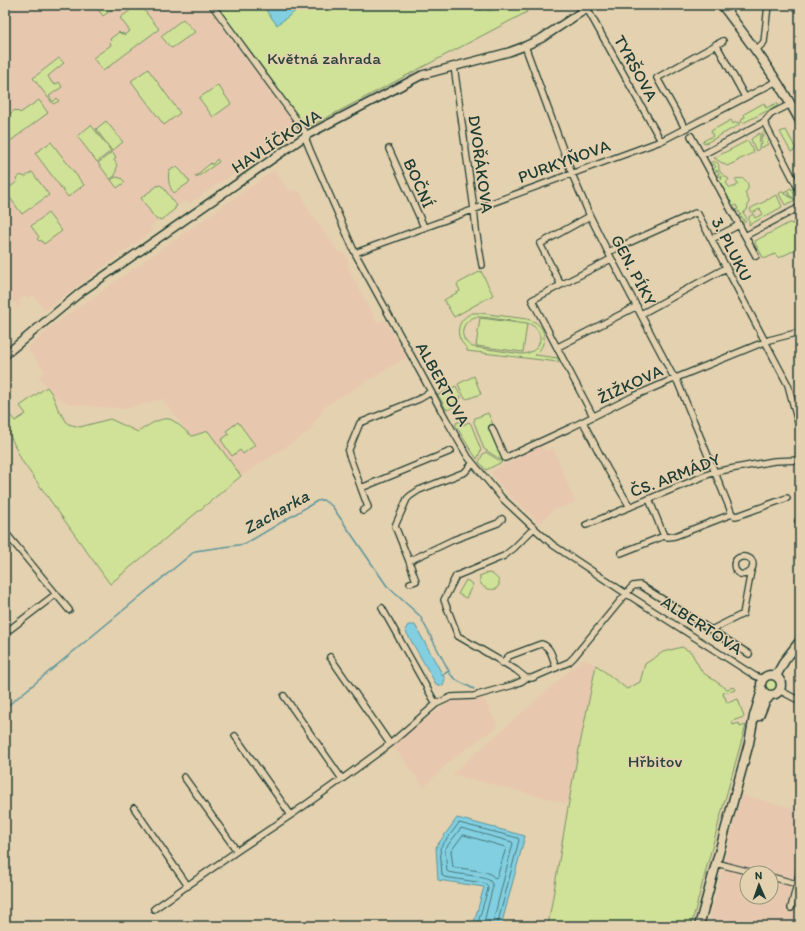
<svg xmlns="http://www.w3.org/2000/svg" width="805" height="931" font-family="Itim,sans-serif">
<rect width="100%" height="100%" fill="#e4d1af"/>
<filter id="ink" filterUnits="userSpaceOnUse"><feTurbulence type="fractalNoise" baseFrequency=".025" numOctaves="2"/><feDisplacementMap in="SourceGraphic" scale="8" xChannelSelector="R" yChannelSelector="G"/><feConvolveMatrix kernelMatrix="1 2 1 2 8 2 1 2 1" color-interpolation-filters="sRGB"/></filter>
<g filter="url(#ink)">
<!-- built -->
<path fill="#e7c8af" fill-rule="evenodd" d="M5,5H206L298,129V131L190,203H188L185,200L150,226L152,229L151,232L45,310L33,295L28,299L25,296L18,302L21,306L18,308L5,290Z
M274,170L289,191L293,190L298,191L301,193L310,213L340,253L346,254L348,259V267L377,323L384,319L407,357L324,407L310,431L241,476L208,432L192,437L162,399L126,409L69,404L52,394L39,376L45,371L27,348L52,326Z
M541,446L544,447L545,451L553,448L575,502L553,510L540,524L506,492L490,472Z
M583,659L596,665L569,804L452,774Z
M457,696H482L498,726L452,759L424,787L392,745Z
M741,795L800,810V926H708ZM747,873H771V897H747Z"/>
<!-- green -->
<path fill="#cfe297" stroke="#779066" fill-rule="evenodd" d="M95,5H118L103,16Z
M137,5H140L159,29L103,71L93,58L111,45L110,42L111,41L110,39L119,32L121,34L123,33L124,35L130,31L120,18Z
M216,5H523L527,12L307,128Z
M183,19L195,32L172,48L170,47L161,36Z
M59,58L64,63L48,76L52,83H53L55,85L59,82L62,87L49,96L53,102L57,98L59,101L53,104L33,78Z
M148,69L180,113L164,125L131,81Z
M218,85L231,104L213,117L199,98Z
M39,100L48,113L5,145V125L7,123L6,121L7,119L6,117L15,110L17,112L18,111L20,113Z
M764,103L766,108L777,103L778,105L777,106L743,123L741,121L742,120V119L745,117L744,114Z
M731,120L733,124L736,122L737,123L739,122V125L706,143L703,142V141L713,136L711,131Z
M106,121L123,142L112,151L96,129Z
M91,125L111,151L97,162L77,136Z
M786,130L796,149L791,152L780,132Z
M765,131L767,133L763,135L766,140L769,139L770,140L767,142L768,144L761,148L762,143L761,141L762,133Z
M760,133L759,149L756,151L751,139Z
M747,141L749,142L754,152L745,157L738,160V161L727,166L714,158Z
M51,142L84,185L68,197L35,153Z
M112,152L116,158L114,160C119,167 116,168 115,176L110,179L98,163Z
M217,159L219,162L200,175L196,177L195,175L196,176L200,173V172L211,163L212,165Z
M711,162C723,161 716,168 721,173C723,175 726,177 729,179L726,183L729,187C733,188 736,187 738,183L735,179C743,177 749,180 748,189L745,193L749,201L747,210L743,213C748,218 747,221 742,225L741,223L744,221L742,217L738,219L737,217L741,215L739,211L735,213V210L738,209L736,205L732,207L719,181L722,179L721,176L717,177L716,176L719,174L717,170L714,172L713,169L716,167L714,164L711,165L710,163Z
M177,167L181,171L190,182L174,193C168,186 168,178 169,170Z
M32,172L49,195L22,214L5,191L18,181L16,179L21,175L22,176H23L25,177Z
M116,177L121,178L125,182L117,188L111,180Z
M160,185L163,187L177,206L175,207V209L161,220L159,219L157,220L154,217L141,198L157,186Z
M791,188L792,190L795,188L796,190L793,192L795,197L799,195L800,198L797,200L789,195V193L784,192Z
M782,192L795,200L785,205L779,194L781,192Z
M777,195L782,207L749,225V217L753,214L755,218L763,214L760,209L752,213L750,209L753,207L766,201L767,199L768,200L774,196Z
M48,213L62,231L44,244L41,240L39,241L37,239L39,237L31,226Z
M800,217V247L779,258L775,254L764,259L755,243V241L789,223L792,224H793V222Z
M481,271L493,295L454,317L444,300L460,291L457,284Z
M472,313H480L527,319C547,324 549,343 535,355L558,358V362L467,351V348C454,337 456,320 472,313ZM475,317H482L527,323C547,329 543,353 522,354L473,347C458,340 460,322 475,317Z
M480,318L527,324L523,352L476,346Z
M474,376L481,394L467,399L464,397L458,384Z
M456,386L461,397C460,401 457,402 454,403V406C452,408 449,410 446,409L438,395Z
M47,387L52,394L58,409L68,424L80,427L110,419L138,432C146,427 162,415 172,420C179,424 185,431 192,436L208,431L241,476L110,584L22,461L5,425V420L9,414L15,421L26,414L20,406Z
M488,413L494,427L492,428L505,461H503L484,449L474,422V421L475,418Z
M238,422L255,445L243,454L240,450L232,456L221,440L229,434L226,431Z
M457,422H461L463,425L469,422L471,424L481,450L477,459L470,449L456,426V424Z
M486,452L487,453L502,462L486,470L479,462L483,454Z
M490,573C495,576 500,579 499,585L496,589C487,591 478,586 480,576L484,574Z
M466,580L473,584L466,598L458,594Z
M682,647L691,652L702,672L727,689L734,687L735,688L736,690L723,693L724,697H725L727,703L738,699L744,717L732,721L733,725L739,723L740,727L746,725L721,814L691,926H548L572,784L596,665L627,689L640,682L645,664L663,652Z
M764 685a7 7 0 1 1 14 0a7 7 0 1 1-14 0Z"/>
<!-- water -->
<path fill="#82cfe1" stroke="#5a959c" d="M262,5H295L298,9L277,25Z
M477,5H494L493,9L489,10L484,8L480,10Z
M408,625H415L445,679L443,686L436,684L405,630Z
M457,818L525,836L501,926H473L484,887L438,880L436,847Z"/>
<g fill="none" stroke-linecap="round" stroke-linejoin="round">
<!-- shore -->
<path stroke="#477779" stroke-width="1" d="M464,835L505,847L506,848L497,877L495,878L490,874L486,872L453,867L451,851L462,836Z
M477,926L488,889L487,885L484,883L444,877L442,875L440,848L459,823L518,838L519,840L497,926
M483,926L492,890C493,887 493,884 490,881C485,876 456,874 448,872L447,871L445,849L461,828L512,842L513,843L492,926"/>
<!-- stream -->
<path stroke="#5a959c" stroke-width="1.5" d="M442,675L449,671
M5,708L195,551L245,544L317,501L323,500L332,506L387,586L420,616L451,675L458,681L474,689"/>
<defs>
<path id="minor" d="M212,5L301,126L307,135L306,140L310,150L355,253L446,419L468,457L502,498L534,528L553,545L619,589L755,676L763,679
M585,5L661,141
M716,44L745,97
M525,46L572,174L590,216L608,252L672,374L676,378L732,514
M756,50L764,42L768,5
M454,66L474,209L476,230L482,265
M764,122L800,192
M685,128L657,78L723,41
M691,136L745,236L800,207
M389,149L424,227
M702,155L764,122L771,114L791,104
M745,236L756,256
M712,239L739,225
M608,252L693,214L695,213L698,214L788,385L800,430
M355,253L661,141L777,81
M561,285L540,244L590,216
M641,314L726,268
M558,347L637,306
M431,392L419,399L360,423L348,452L361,488L451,451
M593,416L532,300L611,259
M583,422L608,470L630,507
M492,428L505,458L570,428L632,397L676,378L769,340L800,332
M473,463L465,472L419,490L410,496L407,499L395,526L409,561L453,540L498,523L502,519
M361,488L368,507L363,511
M649,499L664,536
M798,521L800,520
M586,525L714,472L774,461L800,460
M534,528L514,548L504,556L456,576L444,600L458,636L516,670L526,678H532L569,662L574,657L630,589L633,586L640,585L749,654
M5,532L69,610
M621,553L664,536L668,537L675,536L732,514L735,516L740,515L787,498
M409,561L416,581L410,583
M382,608L436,704
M711,630L743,614L751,571C761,553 729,552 735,569C738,576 746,576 751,571
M5,633L56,594
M330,657L390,744
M502,663L509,656L541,644C551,646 553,659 556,668
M779,690L800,701
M284,696L342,779
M235,736L291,815
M184,777L237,851
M134,808L188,886
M716,863L754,873
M771,877L797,884L791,908
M799,885L797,884L799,874V871
M154,909L237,851L291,815L342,779L390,744L436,704L451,697L474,696L513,685L522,681L526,678"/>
<path id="tertiary" d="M5,355L81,292L307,135L422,75L509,52L525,46L542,38L592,5"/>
<path id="secondary" d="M722,5C750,42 778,79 800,121
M761 685a10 10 0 1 1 20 0a10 10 0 1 1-20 0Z
M776,676L785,660L800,641
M759,716L765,702L771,695
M699,926L749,743L754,716L762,690"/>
</defs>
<!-- minor casing -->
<use href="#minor" stroke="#1f3d34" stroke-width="8"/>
<!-- tertiary casing -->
<use href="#tertiary" stroke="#1f3d34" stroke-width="10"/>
<!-- secondary casing -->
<use href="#secondary" stroke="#1f3d34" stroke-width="11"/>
<!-- minor -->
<use href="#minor" stroke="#e4d1af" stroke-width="5.5"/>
<!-- tertiary -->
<use href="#tertiary" stroke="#e4d1af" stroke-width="7"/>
<!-- secondary -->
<use href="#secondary" stroke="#e4d1af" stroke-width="8"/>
</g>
</g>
<g text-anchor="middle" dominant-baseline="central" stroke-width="3" stroke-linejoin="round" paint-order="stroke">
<!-- park labels -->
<g font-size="17" fill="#284539" stroke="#e4d1af">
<text x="324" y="58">Květná zahrada</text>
<text x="655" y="761">Hřbitov</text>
</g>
<!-- street labels -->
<g font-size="17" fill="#1f3d34" stroke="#e4d1af">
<text transform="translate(636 68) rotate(61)">TYRŠOVA</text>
<text transform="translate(276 141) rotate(-33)">HAVLÍČKOVA</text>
<text transform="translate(564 161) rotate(-20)">PURKYŇOVA</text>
<text transform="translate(481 164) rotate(82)">DVOŘÁKOVA</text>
<text transform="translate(419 183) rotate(66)">BOČNÍ</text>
<text transform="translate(732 249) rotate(63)">3. PLUKU</text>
<text transform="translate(634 270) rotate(62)">GEN. PÍKY</text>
<text transform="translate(443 384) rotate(61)">ALBERTOVA</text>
<text transform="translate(630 384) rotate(-25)">ŽIŽKOVA</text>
<text transform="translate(675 475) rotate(-21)">ČS. ARMÁDY</text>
<text transform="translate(702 625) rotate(33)">ALBERTOVA</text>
</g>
<!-- water labels -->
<g font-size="18" font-style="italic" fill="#24443d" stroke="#e4d1af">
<text transform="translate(276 512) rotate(-29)">Zacharka</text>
</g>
</g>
<!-- margin -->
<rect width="805" height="931" fill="none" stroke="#e4d1af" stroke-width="20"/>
<rect x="10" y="10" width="785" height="911" fill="none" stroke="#1f3d34" stroke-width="1.5" filter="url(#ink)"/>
<!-- north arrow -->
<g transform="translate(759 885) rotate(358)"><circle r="19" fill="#e4d1af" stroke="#95967e"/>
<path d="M0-3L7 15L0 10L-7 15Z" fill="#1f3d34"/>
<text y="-6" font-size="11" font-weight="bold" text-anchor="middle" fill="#1f3d34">N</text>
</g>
</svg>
